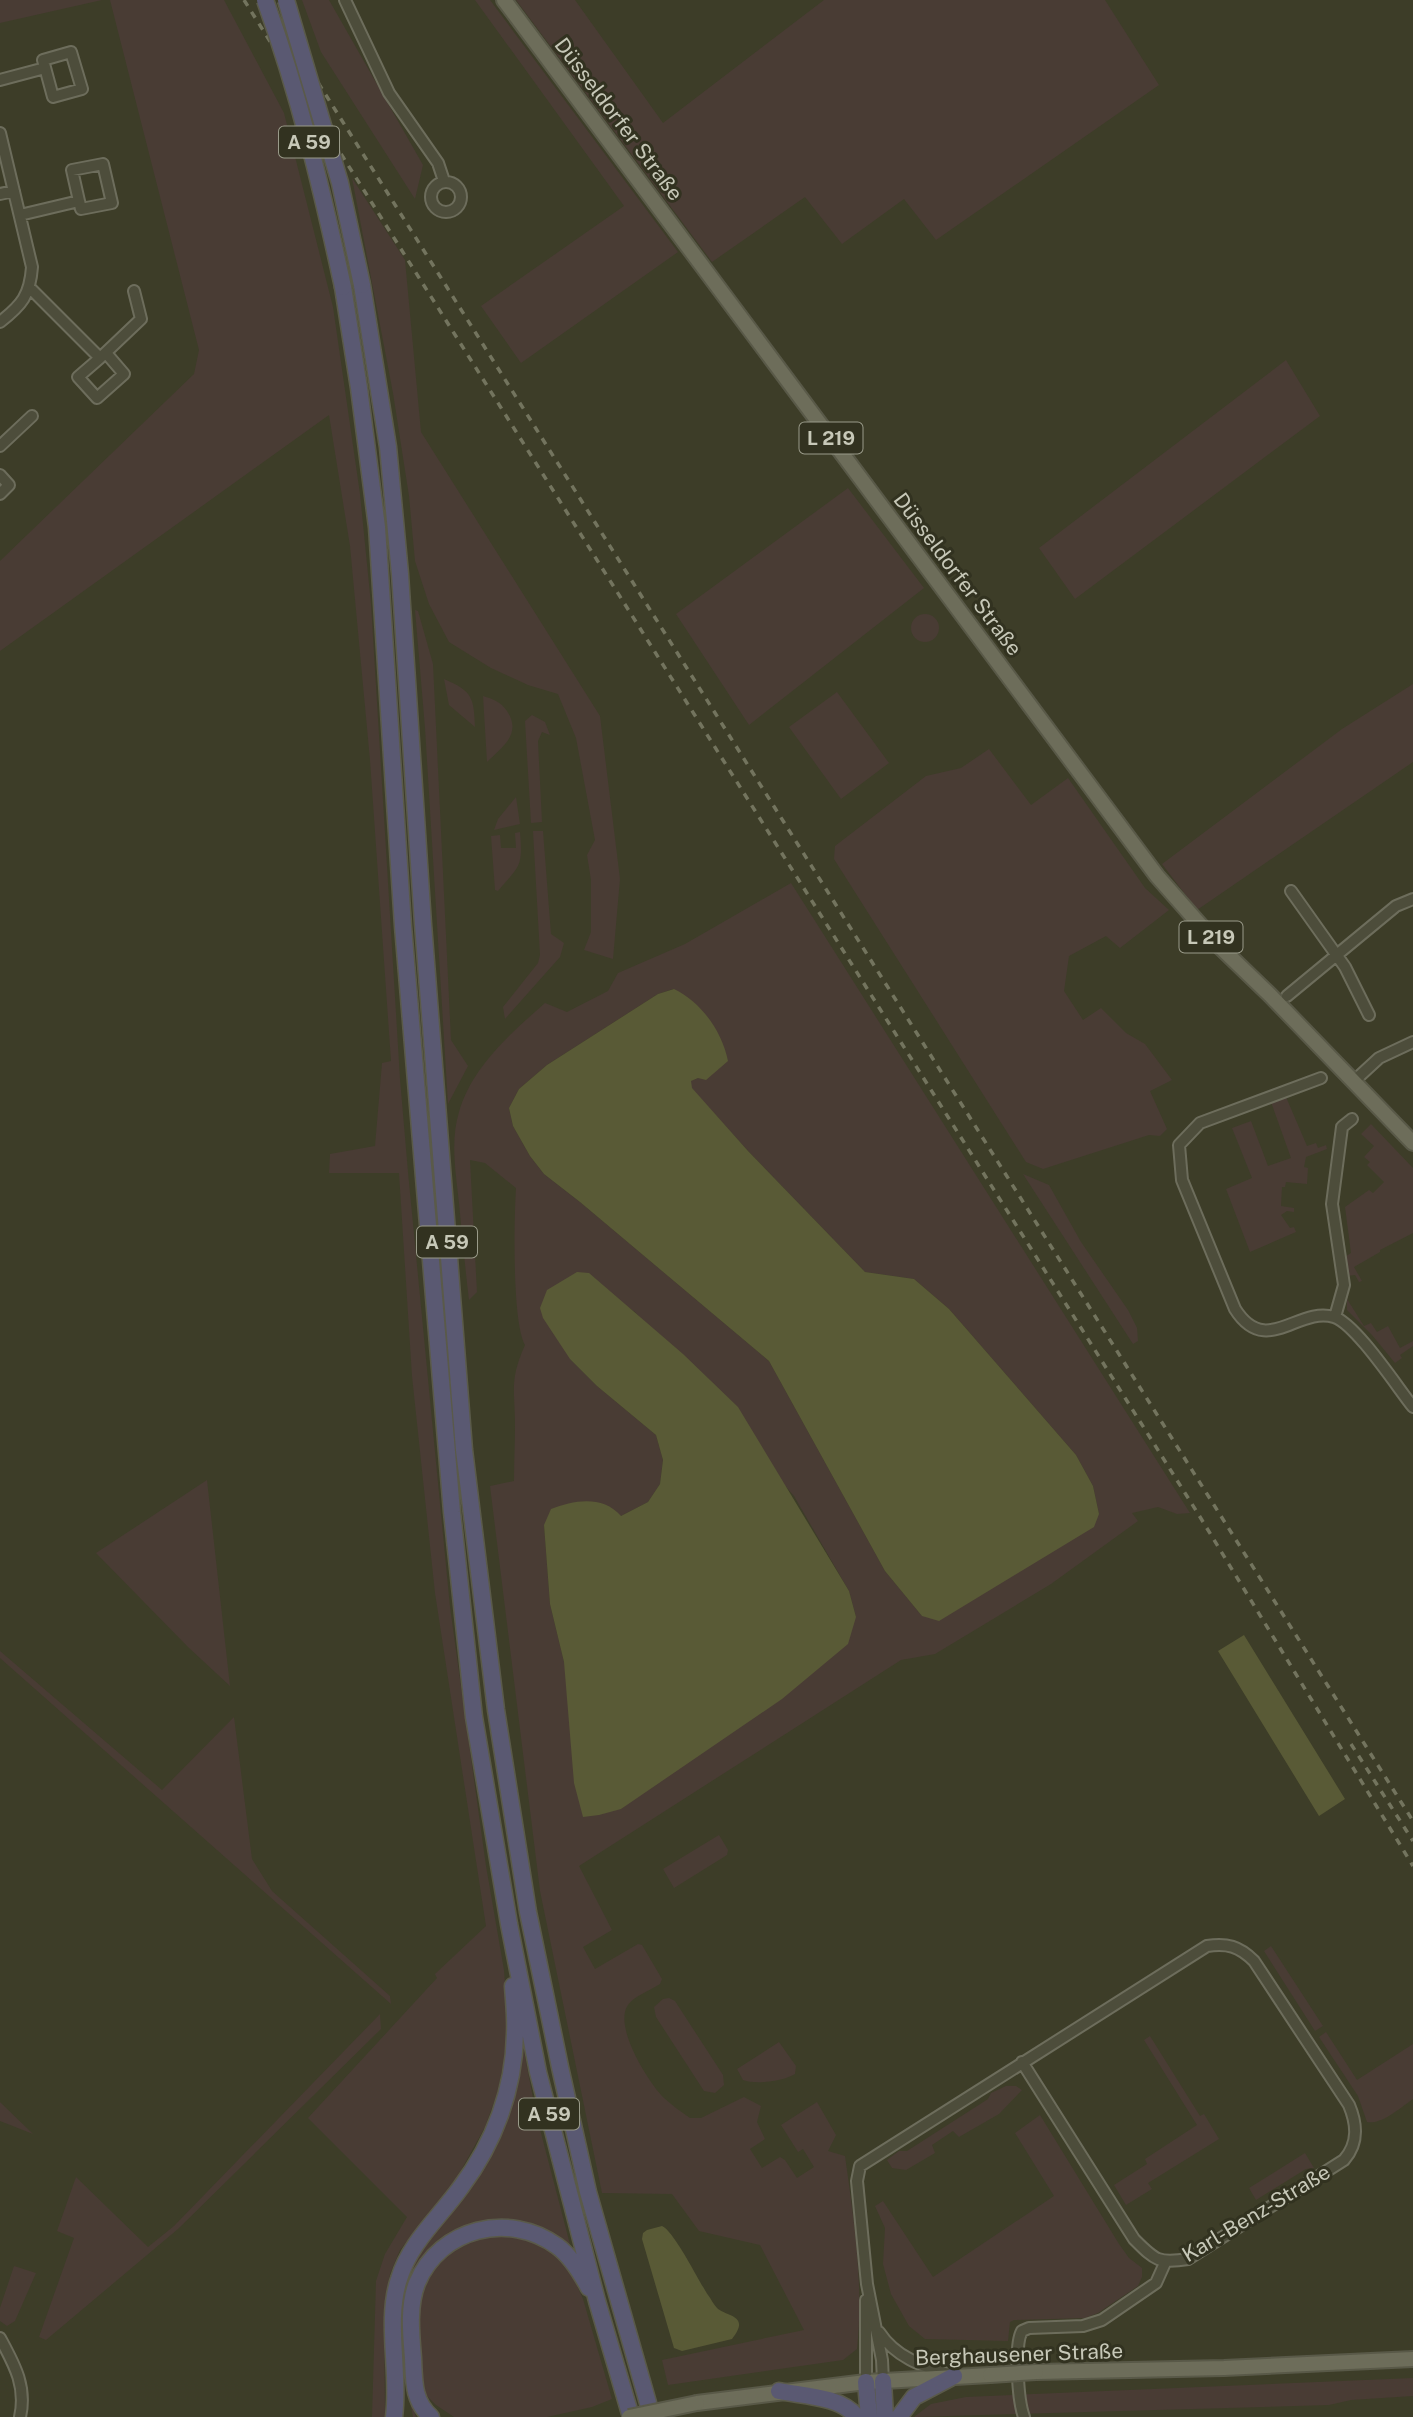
<svg xmlns="http://www.w3.org/2000/svg" width="1413" height="2417" font-family="'Public Sans',sans-serif">
<rect width="100%" height="100%" fill="#3d3d28"/>
<!-- green -->
<path fill="#493c34" fill-rule="evenodd" d="M0,0H102L0,23Z
M110,0H224L284,113L333,307L360,494L371,604L400,1079L408,1172L450,1607L486,1866L504,1970L508,2023L505,2057L497,2094L485,2127L454,2183L400,2250L390,2274L384,2315L385,2417H372L376,2281L385,2254L407,2217L308,2118L437,1978L435,1974L486,1926L435,1593L412,1376L399,1173H329L330,1154L375,1146L382,1063L391,1061L370,760L350,546L329,415L0,651V561L194,374L199,350Z
M302,0H329L423,165L415,199L321,52Z
M475,0H490L678,252L521,363L481,306L624,206Z
M516,0H575L663,123L824,0H1105L1159,85L936,240L904,199L842,244L805,197L712,262Z
M352,178L405,260L421,432L600,716L620,879L613,959L584,950L591,932V880L587,855L595,840L576,738L558,694L528,685L491,668L449,642L429,604L415,561L409,496L393,393Z
M1286,360L1320,416L1075,599L1039,548Z
M848,488L924,588L749,725L676,614Z
M415,610L418,611L433,664L451,1040L468,1066L448,1104L425,728Z
M911 628a14 14 0 1 1 28 0a14 14 0 1 1-28 0Z
M444,679C472,691 474,697 475,727L449,705Z
M1413,684V762L1197,910L1162,864L1342,729Z
M837,692L889,763L841,799L789,727Z
M483,696C493,699 501,702 507,711C522,734 503,746 487,762Z
M532,715L545,722L550,735L542,732L538,741L542,822L531,823L525,721Z
M989,749L1031,805L1068,778L1145,888L1169,910L1120,948L1106,936L1069,956L1064,991L1083,1020L1101,1008L1126,1033L1145,1044L1172,1080L1150,1091L1167,1129L1160,1136L1149,1135L1043,1169L1026,1162L834,859L835,846L926,776L961,768Z
M516,797L520,824L494,830L498,819Z
M533,831H543L551,934L564,943L560,957L505,1019L503,1007L538,963L540,955Z
M520,832C523,867 520,865 498,891L495,890L491,836L500,835L501,848H516L515,833Z
M791,883L1190,1513L1177,1514L1158,1507L1132,1513L1138,1521L1051,1584L935,1654L901,1660L579,1866L612,1930L583,1947L595,1969L638,1944L642,1945L662,1979L660,1984C651,1990 634,1996 628,2005C613,2026 648,2082 664,2098C672,2105 681,2112 690,2118H701L744,2097L761,2106L757,2122L765,2139L750,2149L762,2168L780,2157L785,2160L797,2178L814,2167L803,2149L798,2152L781,2125L817,2102L836,2135L828,2151L845,2156C854,2220 864,2285 857,2349L843,2360L668,2385L662,2360L804,2330L760,2245L699,2231L672,2194L602,2193L540,1891L490,1486L514,1481C514,1463 515,1444 515,1426C515,1390 509,1381 525,1345C512,1322 514,1219 516,1188L485,1163L470,1160L477,1292L469,1300C465,1267 462,1235 459,1203C456,1174 450,1141 459,1112C472,1067 511,1033 545,1003L567,1012L608,991L618,973L685,944ZM673,989L698,1078L690,1081L691,1088L748,1151L865,1272L914,1279L949,1309L1076,1455L1093,1486L1099,1514L922,1616L885,1571L769,1361L580,1202L544,1174L530,1156L513,1126L509,1108L519,1089L547,1065L658,994ZM626,1306L635,1312L794,1496L849,1591L856,1617L621,1809L564,1662L550,1604L544,1525L621,1516L648,1502L660,1484L663,1460L656,1435L597,1386L570,1359Z
M1286,1097L1307,1146L1316,1143L1318,1148L1326,1145L1327,1149L1306,1157L1304,1167L1308,1168L1307,1184L1286,1182L1285,1187H1282L1281,1206L1294,1208V1212L1287,1211L1281,1215L1290,1228L1294,1227L1296,1232L1250,1252L1226,1189L1252,1178L1232,1128L1251,1121L1268,1166L1291,1158L1271,1102Z
M1371,1124L1413,1168V1233L1380,1250V1252L1354,1267L1362,1281L1359,1282L1355,1275L1347,1276L1343,1258L1351,1253L1345,1207L1369,1190L1373,1193L1384,1182L1367,1165L1370,1162L1364,1157L1374,1146L1361,1134Z
M1023,1174L1049,1185L1081,1242L1128,1310L1137,1328L1138,1341L1133,1344Z
M1347,1299L1364,1326L1371,1323L1377,1332L1388,1326L1400,1348L1413,1341V1346L1400,1355L1402,1358L1395,1363L1372,1335L1347,1310Z
M207,1480L230,1686L188,1647L96,1553Z
M0,1651L162,1790L234,1717L252,1859L272,1891L390,1996L391,2004L0,1658Z
M719,1835L728,1850L727,1855L674,1888L663,1869Z
M1271,1946L1323,2026L1315,2031L1264,1951Z
M669,1998L675,2001L723,2075L724,2085L715,2093L704,2091L656,2017L654,2007L663,1999Z
M380,2014L381,2029L178,2229L46,2340L39,2337L74,2238L57,2231L76,2177L148,2247L174,2226Z
M1326,2032L1357,2080L1413,2044V2099C1401,2107 1382,2125 1367,2122L1358,2096L1319,2037Z
M521,2035L536,2114L572,2252L536,2227L513,2221L476,2223L461,2228L432,2248L412,2285V2404L416,2417H413L406,2381L405,2278L409,2266L476,2176Z
M1150,2036L1200,2116L1204,2114L1219,2139L1148,2183L1152,2189L1126,2205L1114,2185L1147,2164L1145,2159L1197,2125L1144,2040Z
M779,2042L796,2066L795,2074C784,2081 756,2085 743,2080L737,2069Z
M1006,2086H1016L1022,2090L999,2114L959,2137L953,2131L932,2145L935,2153L906,2170L892,2168L887,2160L899,2151H907L988,2099L991,2093Z
M0,2102L33,2134L0,2121Z
M1040,2115L1119,2244L1129,2258L1142,2268V2277L1138,2286L1098,2313L1085,2318L1014,2320L1010,2322L1008,2341L925,2339L909,2326L891,2294L883,2264L885,2228L875,2206L883,2201L933,2277L1054,2196L1015,2133Z
M1305,2153L1314,2168L1306,2169L1256,2200L1249,2188Z
M480,2234H517L548,2248L568,2265L583,2299L612,2399L592,2407L547,2417H454L436,2405L424,2393L418,2342L420,2301L424,2282L438,2258Z
M14,2266L36,2273L15,2321L7,2326L0,2321V2308Z
M1413,2378V2396L1351,2400L1329,2405L914,2417L931,2404L966,2397Z"/>
<!-- water -->
<path fill="#595a36" d="M674,989C701,1002 722,1031 728,1061L706,1080L698,1078L691,1081L692,1088L748,1151L865,1272L914,1279L949,1309L1076,1455L1093,1486L1099,1514L1094,1527L939,1621L922,1616L885,1571L769,1361L580,1202L544,1174L530,1156L513,1126L509,1108L519,1089L547,1065L658,994Z
M577,1272L589,1273L683,1354L738,1407L849,1591L856,1617L848,1644L782,1699L621,1809L599,1815L583,1817L574,1783L564,1662L550,1604L544,1525L551,1509C574,1500 603,1495 621,1516L648,1502L660,1484L663,1460L656,1435L597,1386L570,1359L543,1318L540,1308L547,1290Z
M1244,1635L1345,1799L1319,1816L1218,1651Z
M662,2226C674,2231 698,2280 708,2295C711,2299 714,2305 717,2308C727,2317 751,2315 732,2339L682,2351L674,2348L642,2239L643,2233L647,2230Z"/>
<g fill="none" stroke-linecap="round" stroke-linejoin="round">
<defs>
<path id="minor" d="M345,0L389,93L438,163L444,181
M71,52L82,89L53,97L43,60Z
M0,80L45,68
M0,133L32,267C30,295 22,305 0,322
M431 197a15 15 0 1 1 30 0a15 15 0 1 1-30 0Z
M0,194L14,191
M20,215L79,201L72,170L103,164L112,203L81,209L79,201
M29,287L100,358L141,319L134,291
M100,358L78,377L97,398L124,374L106,353
M0,446L32,416
M0,475L9,485L0,494
M1291,891L1345,967L1369,1015
M1287,996L1396,906L1413,899
M1321,1078L1200,1123L1179,1145L1182,1180L1235,1309C1266,1358 1298,1306 1334,1317C1356,1324 1397,1387 1413,1407
M1353,1082L1379,1058L1413,1042
M1335,1317L1344,1285L1332,1204L1342,1127L1352,1119
M879,2332C896,2358 923,2366 951,2375
M0,2338C14,2364 27,2386 20,2417
M883,2381L882,2360L867,2284L857,2181L860,2166L1207,1946C1227,1943 1239,1946 1254,1961L1349,2105C1357,2124 1359,2143 1344,2160L1188,2259C1158,2264 1155,2260 1134,2239L1022,2062
M866,2382V2300
M1024,2417C1018,2401 1014,2345 1022,2331L1029,2328L1083,2326L1102,2320L1156,2283L1165,2263"/>
<path id="major" d="M504,0L1157,876L1216,943L1270,995L1413,1143
M1036,2372L1224,2368L1413,2359
M697,2403L866,2382L990,2375"/>
<path id="highway" d="M362,285L388,447L400,574L423,924L464,1450L496,1710L528,1912L560,2067L588,2192L652,2417
M343,287L359,388L377,527L403,926L452,1512L474,1717L509,1924L538,2072L597,2301L631,2417
M883,2381L885,2417
M866,2382L869,2417
M779,2391C804,2396 840,2396 857,2417
M394,2417C400,2373 385,2321 399,2279C410,2242 439,2218 461,2187C494,2143 514,2090 515,2034C516,2018 514,2002 513,1986
M431,2417C413,2401 414,2381 413,2358C411,2334 408,2306 417,2283C440,2228 509,2211 557,2246C571,2256 581,2273 589,2288
M899,2417L914,2397L954,2376"/>
</defs>
<!-- minor casing -->
<use href="#minor" stroke="#6d6d5c" stroke-width="14"/>
<!-- major casing -->
<use href="#major" stroke="#595948" stroke-width="18"/>
<!-- highway casing -->
<use href="#highway" stroke="#5a5a49" stroke-width="19"/>
<!-- minor -->
<use href="#minor" stroke="#4d4d3b" stroke-width="10"/>
<!-- major -->
<use href="#major" stroke="#6d6d5a" stroke-width="14"/>
<!-- highway -->
<use href="#highway" stroke="#5a5972" stroke-width="16"/>
<!-- rail -->
<path stroke="#73745e" stroke-width="3.5" stroke-dasharray="7 7" stroke-linecap="butt" d="M244,0L1197,1512L1413,1866
M266,0L1413,1821
M1351,1744L1413,1841"/>
<defs>
<path id="major-bridge" d="M990,2375L1036,2372
M629,2417L697,2403"/>
<path id="highway-bridge" d="M265,0C299,94 322,190 343,287
M286,0L340,183L362,285"/>
</defs>
<!-- major-bridge casing -->
<use href="#major-bridge" stroke="#595948" stroke-width="18" stroke-linecap="butt"/>
<!-- highway-bridge casing -->
<use href="#highway-bridge" stroke="#5a5a49" stroke-width="19" stroke-linecap="butt"/>
<!-- major-bridge -->
<use href="#major-bridge" stroke="#6d6d5a" stroke-width="14"/>
<!-- highway-bridge -->
<use href="#highway-bridge" stroke="#5a5972" stroke-width="16"/>
</g>
<g text-anchor="middle" dominant-baseline="central" stroke-width="6" stroke-linejoin="round" paint-order="stroke">
<!-- shield labels -->
<g fill="#323220" stroke="#9a9b8a" stroke-width="2">
<rect x="279" y="126.5" width="60" height="31" rx="5"/>
<rect x="799.5" y="422.5" width="63" height="31" rx="5"/>
<rect x="1179.5" y="921.5" width="63" height="31" rx="5"/>
<rect x="417" y="1226.5" width="60" height="31" rx="5"/>
<rect x="519" y="2098.5" width="60" height="31" rx="5"/>
</g>
<g font-size="19" font-weight="bold" fill="#c7c8b8">
<text x="309" y="142">A 59</text>
<text x="831" y="438">L 219</text>
<text x="1211" y="937">L 219</text>
<text x="447" y="1242">A 59</text>
<text x="549" y="2114">A 59</text>
</g>
<!-- street labels -->
<g font-size="21" fill="#c7c8b8" stroke="#323220">
<text transform="translate(619 119) rotate(53)">Düsseldorfer Straße</text>
<text transform="translate(958 574) rotate(53)">Düsseldorfer Straße</text>
<text transform="translate(1256 2213) rotate(-31)">Karl-Benz-Straße</text>
<text transform="translate(1019 2354) rotate(-2)">Berghausener Straße</text>
</g>
</g>
</svg>
